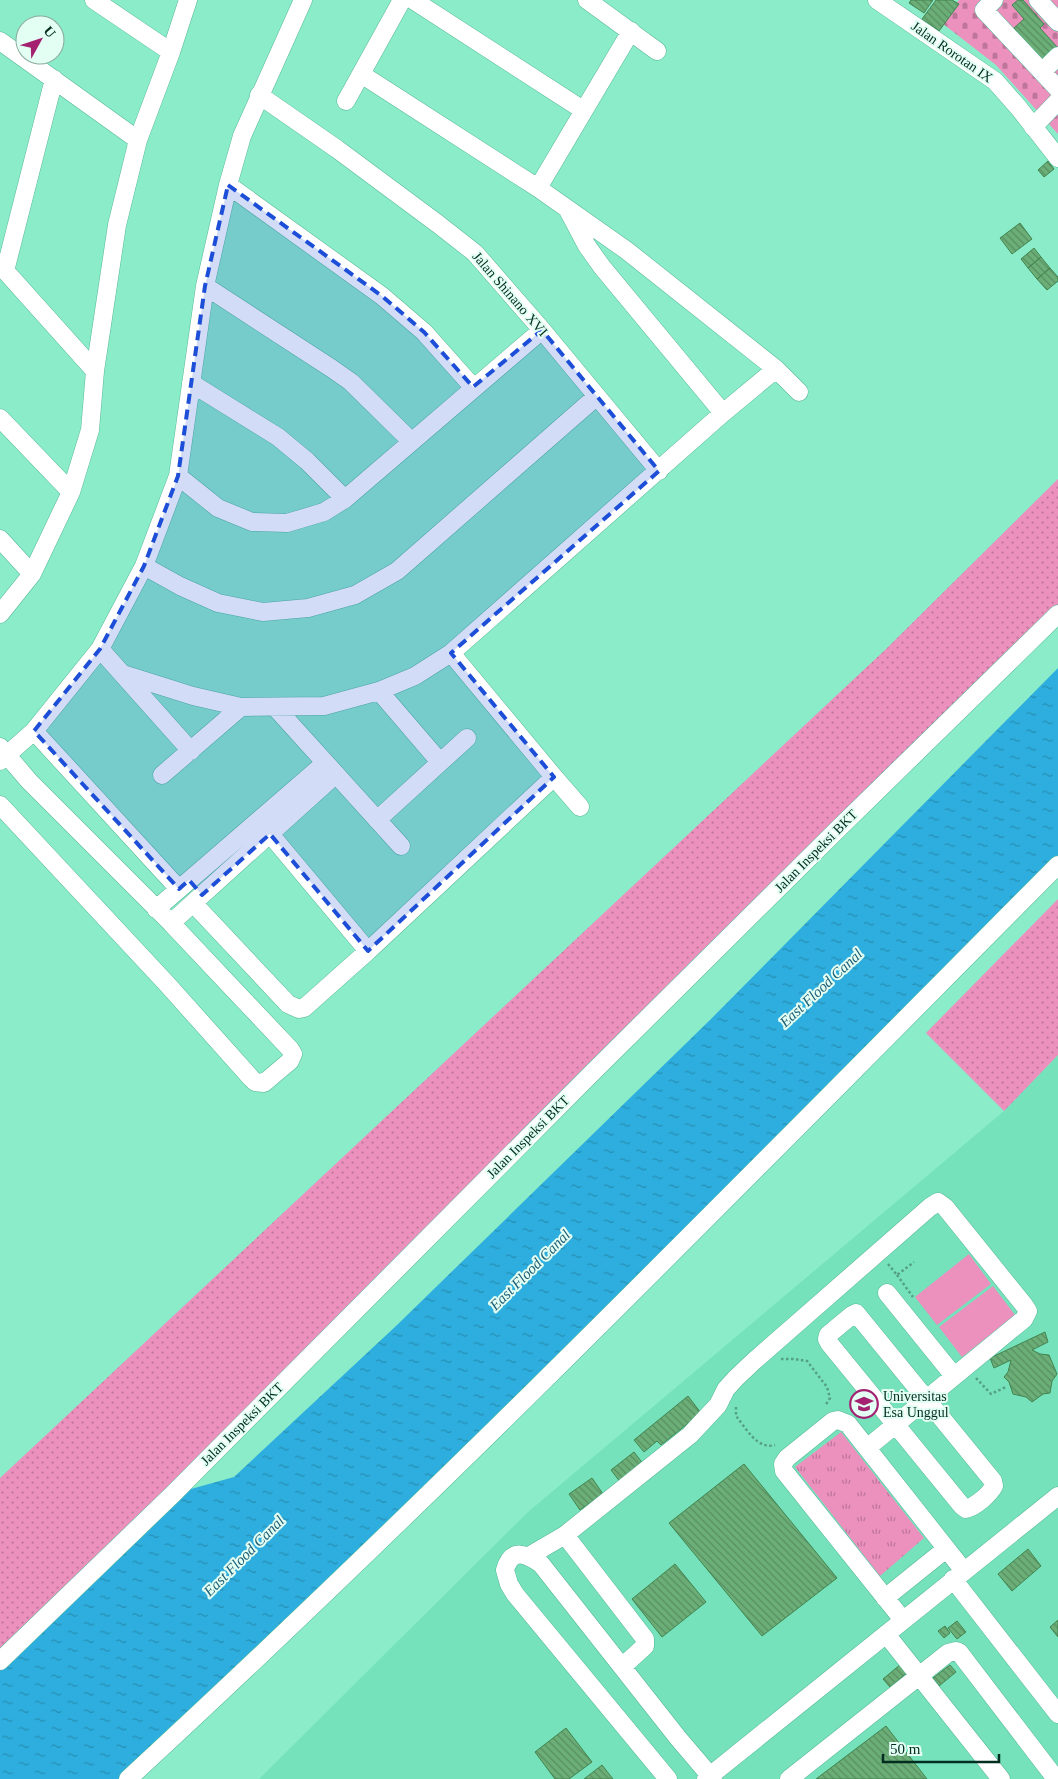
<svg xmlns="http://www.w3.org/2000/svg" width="1058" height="1779" font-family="'Times New Roman',serif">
<defs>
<pattern id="grass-dots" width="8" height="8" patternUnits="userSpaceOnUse" patternTransform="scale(1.25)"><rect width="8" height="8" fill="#ec90be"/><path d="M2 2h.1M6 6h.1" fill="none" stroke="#bd769a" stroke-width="1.8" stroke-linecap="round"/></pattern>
<pattern id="cemetery-stones" width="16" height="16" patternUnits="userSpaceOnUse" patternTransform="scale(1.25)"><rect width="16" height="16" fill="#ec90be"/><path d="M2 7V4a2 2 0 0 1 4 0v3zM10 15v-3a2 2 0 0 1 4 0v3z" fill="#bd769a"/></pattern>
<pattern id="park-tufts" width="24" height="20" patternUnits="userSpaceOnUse" patternTransform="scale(1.25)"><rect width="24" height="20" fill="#ec90be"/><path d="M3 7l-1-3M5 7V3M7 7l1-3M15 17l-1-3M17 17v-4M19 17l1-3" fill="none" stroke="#bd769a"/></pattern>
<pattern id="water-ripples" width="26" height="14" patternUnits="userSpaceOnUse" patternTransform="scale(1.25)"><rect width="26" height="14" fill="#2eaede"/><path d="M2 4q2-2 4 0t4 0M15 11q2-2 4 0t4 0" fill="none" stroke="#258eb4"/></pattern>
<pattern id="building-back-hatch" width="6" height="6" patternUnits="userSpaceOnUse" patternTransform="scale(1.25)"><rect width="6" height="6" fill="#6cae77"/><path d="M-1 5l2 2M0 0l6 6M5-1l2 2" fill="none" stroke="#578e61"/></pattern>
</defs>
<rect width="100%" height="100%" fill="#8becc9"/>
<!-- built -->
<path fill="#75e2bc" d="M1058,1055V1779H259L528,1512L1004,1111Z"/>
<!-- grass -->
<path fill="url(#grass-dots)" d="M1058,479V616L0,1661V1478L885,650Z
M1058,899V1055L1004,1111L926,1033Z"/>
<!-- cemetery -->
<path fill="url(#cemetery-stones)" d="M959,0H1058V134L996,65L942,23Z"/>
<!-- park -->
<path fill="url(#park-tufts)" d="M841,1432L924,1538L880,1576L795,1467Z"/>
<!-- pitch -->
<path fill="#ec90be" d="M969,1254L991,1284L937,1325L915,1297Z
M993,1286L1015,1315L962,1357L939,1327Z"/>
<!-- water -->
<path fill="url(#water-ripples)" d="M1058,668V857L563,1356L124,1779H0V1661L173,1494L234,1477L396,1326L711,1019Z"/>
<!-- building -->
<path fill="url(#building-back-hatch)" stroke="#42844f" d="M911,0H933L924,13L909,3Z
M936,0H952L959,4L939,31L922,19Z
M1018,0H1023L1044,24L1040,28L1057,47L1042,60L1014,28L1024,19L1012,5Z
M1048,161L1054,169L1044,177L1038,170Z
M1020,223L1032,239L1012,254L1000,238Z
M1034,248L1041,257L1028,268L1021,259Z
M1041,257L1050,268L1037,279L1028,268Z
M1050,268L1058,277V281L1047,290L1037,279Z
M1045,1332L1048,1342L1032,1350L1040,1354L1049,1355L1057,1374L1052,1381L1050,1393L1043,1394L1032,1402L1026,1397L1013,1394L1009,1382L1004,1377L1008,1372L1011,1360L994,1368L990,1358Z
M688,1396L701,1413L661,1445L657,1441L644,1452L634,1440Z
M634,1452L644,1465L621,1483L611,1470Z
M744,1464L837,1578L762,1636L669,1523Z
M592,1478L603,1494L580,1510L569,1494Z
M1028,1549L1041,1566L1012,1591L998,1574Z
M675,1564L706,1602L662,1637L632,1599Z
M1058,1620V1637L1050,1627Z
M957,1621L966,1632L957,1639L948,1628Z
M945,1626L950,1633L944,1638L938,1631Z
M901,1664L908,1672L890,1687L883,1679Z
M950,1665L956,1672L939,1686L933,1678Z
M886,1726L927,1779H816Z
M566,1728L592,1762L569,1779H555L535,1752Z
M602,1765L613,1779H584Z"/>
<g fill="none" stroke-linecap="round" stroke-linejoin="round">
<defs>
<path id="minor" d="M94,0L171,52
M413,0L583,110
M587,0L657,51
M877,0L995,81L1018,107L1058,158
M994,0L984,10L1058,89
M1038,0L1058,22
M0,41L138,140
M1042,72L1058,56
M361,74L538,188L626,250L776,369L799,392
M259,95L337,149L438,224L475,253L542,330L659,471
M346,101L402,0
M1033,127L1058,101
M228,185L382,296L424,332L473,387
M538,188L631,31
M569,212L587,246L602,267L723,413
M0,265L95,371
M5,271L54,79
M205,286L331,368L351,382L411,441
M191,383L278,437L307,461L345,499
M0,418L71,492
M178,476L218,508L252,522L287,523L324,512L345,499L542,330
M0,539L32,574
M144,566L180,586L218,603L263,612L308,608L355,595L397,571L597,396
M0,614L32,574L71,492L90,430L95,371L117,225L138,140L171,52L188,0
M100,649L191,751
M451,653L554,777L580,807
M123,674L193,696L241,707L324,706L379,691L415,676L451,653L723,413L776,369
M379,691L440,762
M275,707L401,846
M0,747L29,781L171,923L290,1049L293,1054L290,1061L264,1083L255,1082L251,1078L167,984L0,805
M0,761L34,731
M162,775L241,707
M377,820L467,738
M270,834L368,951
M179,889L34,731L100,649L144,566L178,476L205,286L228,185L242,136L303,0
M193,903L288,1004L299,1009L304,1008L368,951L554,777
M156,909L325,763
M171,923L336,774
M887,1293L954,1376
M856,1313L993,1481L994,1486C989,1495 976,1506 966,1509L962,1506L829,1343L827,1339L828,1335L852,1315Z
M565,1535L645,1639V1646L622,1667
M529,1556L565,1535L690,1435L718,1405L726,1389L736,1378L754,1361L930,1207L938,1202L945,1207L1024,1305L1028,1311L1024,1319L867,1448
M953,1579L1058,1714
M885,1598L946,1549
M903,1620L784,1471L783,1464L787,1458L833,1421L838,1420L848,1424L964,1571
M886,1634L1001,1779
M0,1661L173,1494L589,1076L837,830L1058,614
M128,1779C448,1484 752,1173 1058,865
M668,1779L515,1594L509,1584L505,1570C512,1547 526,1554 541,1564L678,1738L713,1779
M706,1779L1058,1496
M789,1779L948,1653L956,1651L959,1652L1056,1779"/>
</defs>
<!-- minor casing -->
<use href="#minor" stroke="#56b897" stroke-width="19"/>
<!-- path -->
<path stroke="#549f86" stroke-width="2.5" stroke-dasharray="2.5 2.5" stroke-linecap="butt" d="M888,1264L897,1275L914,1262
M897,1275L913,1297
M781,1359H794L807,1361L827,1387L830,1398L825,1406
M976,1378L991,1394L1006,1387
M736,1407V1416C746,1428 757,1450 775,1445"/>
<!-- minor -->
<use href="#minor" stroke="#fff" stroke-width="18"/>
</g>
<!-- marked area -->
<path fill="#1d4ed8" fill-opacity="0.2" stroke="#1d4ed8" stroke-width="4" stroke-dasharray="10 6" stroke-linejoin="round" d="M228,185L382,296L424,332L473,387L542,330L659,471L451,653L554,777L368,951L270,834L202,895L189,880L179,889L34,731L100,649L144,566L178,476L205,286Z"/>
<!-- icons -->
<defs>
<symbol id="university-ring" viewBox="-11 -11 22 22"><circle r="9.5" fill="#e3fef3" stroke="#a32170" stroke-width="1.5"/><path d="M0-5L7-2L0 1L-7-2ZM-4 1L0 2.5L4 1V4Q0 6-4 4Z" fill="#a32170"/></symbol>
</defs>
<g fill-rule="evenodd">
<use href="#university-ring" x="848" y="1388" width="32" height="32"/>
</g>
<g text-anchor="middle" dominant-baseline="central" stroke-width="4" stroke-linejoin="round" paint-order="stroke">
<!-- street labels -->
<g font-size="14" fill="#022e22" stroke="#e3fef3">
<text transform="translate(952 52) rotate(35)">Jalan Rorotan IX</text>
<text transform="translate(510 294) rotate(49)">Jalan Shinano XVI</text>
<text transform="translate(816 851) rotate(-45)">Jalan Inspeksi BKT</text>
<text transform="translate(528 1137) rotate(-45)">Jalan Inspeksi BKT</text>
<text transform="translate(242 1424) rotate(-45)">Jalan Inspeksi BKT</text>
</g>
<!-- poi labels -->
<g font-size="14" fill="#022e22" stroke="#e3fef3" text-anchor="start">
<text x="883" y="1396">Universitas<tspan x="883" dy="16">Esa Unggul</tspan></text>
</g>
<!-- water labels -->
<g font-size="15" font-style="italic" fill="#1d5d76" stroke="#e3fef3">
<text transform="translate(821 988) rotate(-43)">East Flood Canal</text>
<text transform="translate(530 1270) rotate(-45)">East Flood Canal</text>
<text transform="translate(244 1556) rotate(-45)">East Flood Canal</text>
</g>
</g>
<!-- north arrow -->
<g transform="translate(40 40) rotate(50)"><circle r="24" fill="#e3fef3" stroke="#89ab9f"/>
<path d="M0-4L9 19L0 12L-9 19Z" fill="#a32170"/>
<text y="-8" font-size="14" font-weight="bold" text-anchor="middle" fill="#022e22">U</text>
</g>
<!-- scale -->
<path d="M883 1754v8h116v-8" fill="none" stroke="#022e22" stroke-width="2.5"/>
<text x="890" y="1754" font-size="15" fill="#022e22" stroke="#e3fef3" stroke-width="4" paint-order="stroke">50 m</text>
</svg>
